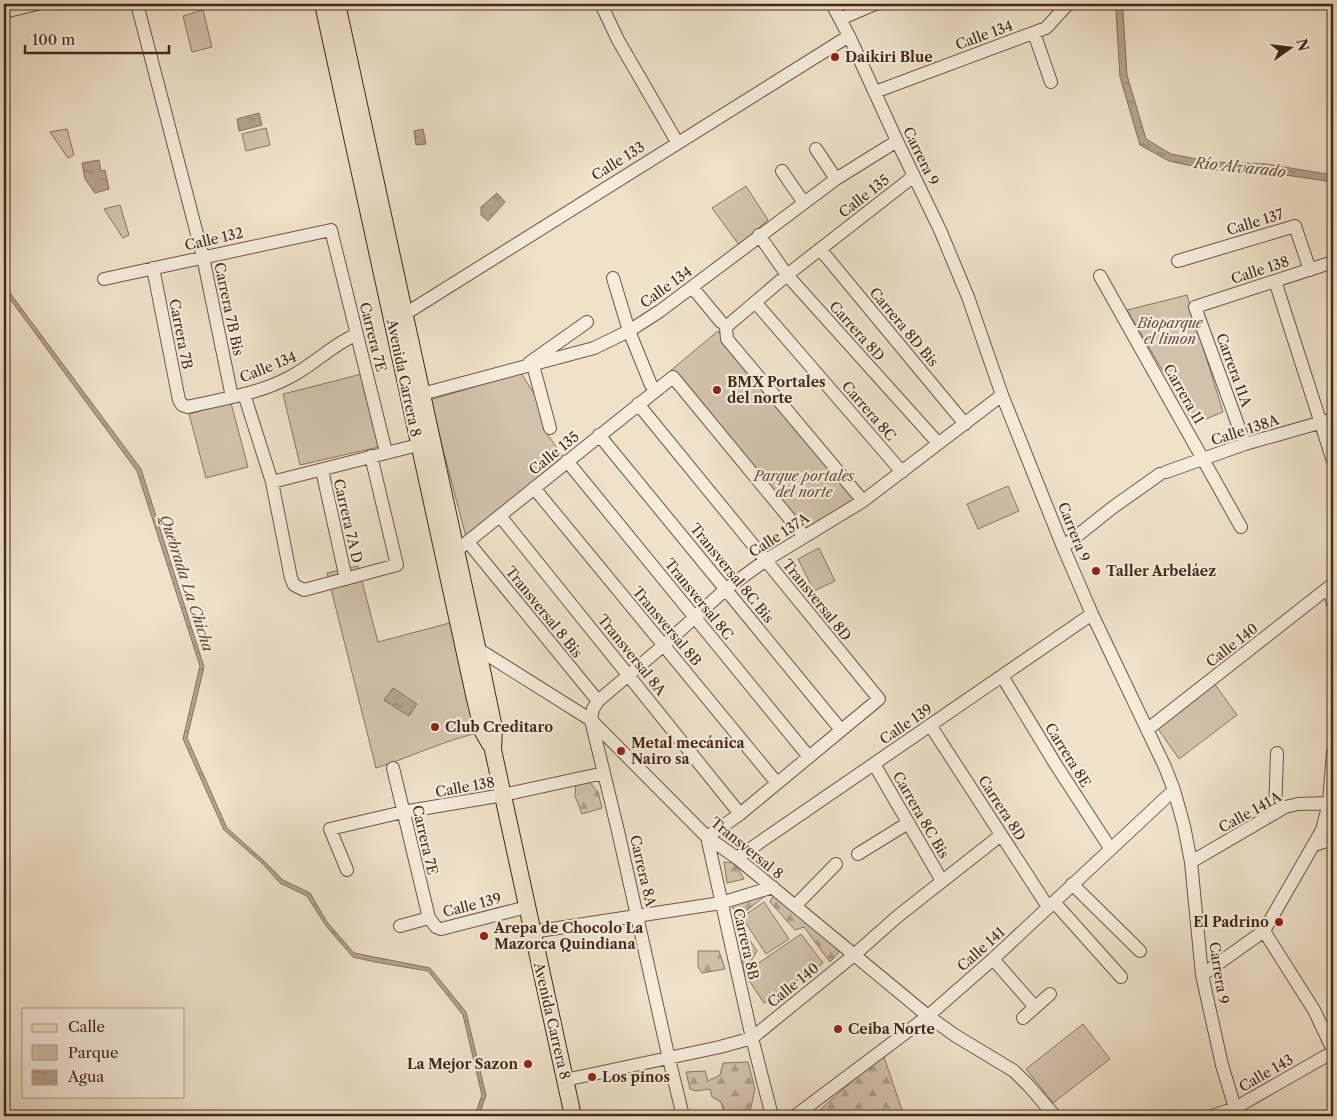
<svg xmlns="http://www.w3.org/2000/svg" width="1337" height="1120" font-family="'Libre Caslon Text',serif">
<defs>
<pattern id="forest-firs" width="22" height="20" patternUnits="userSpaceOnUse" patternTransform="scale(1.25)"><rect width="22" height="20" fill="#d2c2ab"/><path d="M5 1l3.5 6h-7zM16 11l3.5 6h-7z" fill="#ac9e8a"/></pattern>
<pattern id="water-ripples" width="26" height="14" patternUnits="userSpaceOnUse" patternTransform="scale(1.25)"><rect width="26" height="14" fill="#b5a38e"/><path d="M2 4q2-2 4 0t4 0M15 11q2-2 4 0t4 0" fill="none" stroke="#958573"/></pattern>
</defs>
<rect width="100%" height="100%" fill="#efe2c9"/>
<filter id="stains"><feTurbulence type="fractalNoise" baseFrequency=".004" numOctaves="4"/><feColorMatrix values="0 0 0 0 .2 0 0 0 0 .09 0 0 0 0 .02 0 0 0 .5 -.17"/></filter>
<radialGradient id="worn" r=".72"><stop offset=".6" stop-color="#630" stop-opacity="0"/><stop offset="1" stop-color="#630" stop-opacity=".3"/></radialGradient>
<!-- green -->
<path fill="#d2c2ab" stroke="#8b7562" d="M203,10L212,47L192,52L183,16Z
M266,128L270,145L246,151L242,134Z
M67,129L74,155L68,158L50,132Z
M746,186L768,220L739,245L712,208Z
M120,205L129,235L123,238L104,209Z
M1187,295L1223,412L1194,424L1127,310Z
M718,331L860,502L820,525L800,528L670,371Z
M366,373L383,446L300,465L283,394Z
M521,373L545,411L543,428L564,458L466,537L430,400Z
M231,403L248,467L206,478L189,414Z
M1008,486L1019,511L978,529L967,504Z
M819,548L835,581L814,591L798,559Z
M358,566L378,642L457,621L482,732C445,740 411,757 376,768L327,573Z
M1214,683L1237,715L1179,759L1156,726Z
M764,902L789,939L766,954L742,917Z
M801,934L823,963L764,1003L744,973Z
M1083,1024L1110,1059L1053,1103L1026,1069Z"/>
<!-- forest -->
<path fill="url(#forest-firs)" stroke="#8b7562" d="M586,778L598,792L602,808L582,814L575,796L576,781Z
M724,862L735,863L744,879L727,883Z
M770,892L736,919L732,904Z
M773,896L831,942L839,952L830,962L804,927L795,930L770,902Z
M739,924L757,951L744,973Z
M698,951H719L725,969L702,973L698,967Z
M883,1054L904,1116H813Z
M748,1062L755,1089L750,1111L731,1116H725L721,1102L712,1097L710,1089L696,1091L690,1089L686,1072L705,1071L708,1081L720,1075L723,1063Z"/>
<!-- water -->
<path fill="url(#water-ripples)" stroke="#887260" d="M1117,4H1124L1123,12L1127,75L1146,139L1171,154L1212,162L1266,164L1333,175V182L1265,172L1211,170L1169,161L1140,145L1120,77L1116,12Z
M259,113L262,125L239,131L237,119Z
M423,129L426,144L416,145L414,131Z
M99,160L101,171L105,170L109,189L95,193L85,179L82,163Z
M497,193L505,202L488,221L481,215V207Z
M4,285L141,469L204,667L187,738L227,828L264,861L283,880L310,893L327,922L354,953L430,968L466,1012L486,1095L479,1116H475V1115L482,1095L463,1015L428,971L375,962L353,957L326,926L307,896L280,883L263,864L224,830L183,739L200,666L137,471L4,291Z
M393,688L417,704L409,716L384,700Z"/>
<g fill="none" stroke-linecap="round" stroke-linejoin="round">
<defs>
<path id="minor" d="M137,4L203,257L232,397
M601,4L618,40L677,142
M832,4L849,36L897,141L940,230L968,297L1002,395L1063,547L1092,614L1165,767L1174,790L1184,826L1191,862L1202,975L1222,1065L1235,1108L1239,1116
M4,12L37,4
M840,19L875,4
M1034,33L1051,82
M875,92L1046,28L1068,4
M816,149L836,179
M782,171L804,203
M759,235L787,275L938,443
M820,249L965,424
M1178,261L1295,226L1310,270
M153,268L179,400L182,405L188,407C221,399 258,394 288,378C314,365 330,346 357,334
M1100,276L1241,527
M613,278L629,331L651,385
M104,279L331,230L386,452
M1275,281L1333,461
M692,287L721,322
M755,302L902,472
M405,314L849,36
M529,363L587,322
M533,365L550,428
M244,394L272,482L291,578L294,585L304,590L397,565L371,456
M422,394L594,348L629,331L660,311L836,179L897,141
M638,404L879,699L740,814L707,837L752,1038L772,1116
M599,435L841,730
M1245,444L1195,307L1333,262
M567,461L809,757
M322,470L346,579
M1166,472L1245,444L1333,419
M272,482L418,445
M534,488L777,783
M863,501L727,339L726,327L787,275L914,176
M500,516L740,814
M468,542L598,701
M1063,547L1112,508L1160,474
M456,551L673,377L804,536
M1329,589L1333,604
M478,649L591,720L707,837L737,858L928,1016L956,1036L1014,1071L1029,1086L1055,1116
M1002,676L1056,765L1110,848
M930,725L1048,907
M1148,729L1333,584
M874,764L942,881
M393,768L429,918
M1275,813L1277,753
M1314,845L1333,839
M858,854L908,823
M737,858L1092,614
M1191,862L1285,807L1298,804L1329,803
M347,870L330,829L403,812L503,795L604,773
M1072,884L1140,951
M1054,902L1121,977
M795,906L836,864
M400,926L429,918L436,927L441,929L527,907
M1264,931L1314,1010L1333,1050
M532,932L721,903L773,887
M993,959L1035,1007
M1202,975L1264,931L1322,830L1329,803L1333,751
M1023,1018L1050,994
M565,1080L720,1047L752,1038L854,955L898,916L1001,835
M683,1116L669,1059L618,831L591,720L593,709L598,701L664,645L726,589L766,560L863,501L1002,395
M795,1116L928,1016L993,959L1174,790
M1212,1116L1235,1108L1333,1052"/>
<path id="major" d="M323,4L475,699L483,732L490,744
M337,4L479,656L494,728L493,750L573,1116"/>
</defs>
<!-- minor casing -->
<use href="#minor" stroke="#6f5646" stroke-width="14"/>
<!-- major casing -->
<use href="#major" stroke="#44281a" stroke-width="18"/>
<!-- minor -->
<use href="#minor" stroke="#f5ecdc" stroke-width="12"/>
<!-- major -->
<use href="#major" stroke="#efe2c9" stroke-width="16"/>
</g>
<!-- markers -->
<g fill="#8f2418" stroke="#f5ecdc" stroke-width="2">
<circle cx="835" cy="57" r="5"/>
<circle cx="717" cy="390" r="5"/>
<circle cx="1096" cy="571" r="5"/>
<circle cx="435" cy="727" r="5"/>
<circle cx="621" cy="751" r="5"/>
<circle cx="1279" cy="922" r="5"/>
<circle cx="484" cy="936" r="5"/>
<circle cx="838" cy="1029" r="5"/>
<circle cx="528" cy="1064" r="5"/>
<circle cx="592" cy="1077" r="5"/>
</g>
<g text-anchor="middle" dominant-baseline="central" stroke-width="4.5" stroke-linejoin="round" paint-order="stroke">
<!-- street labels -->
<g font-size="14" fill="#44281a" stroke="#f5ecdc">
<text transform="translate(984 35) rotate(-20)">Calle 134</text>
<text transform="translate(921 156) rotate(64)">Carrera 9</text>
<text transform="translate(618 161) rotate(-32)">Calle 133</text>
<text transform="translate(864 196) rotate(-38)">Calle 135</text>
<text transform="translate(1255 222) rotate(-17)">Calle 137</text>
<text transform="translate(214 239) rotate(-13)">Calle 132</text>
<text transform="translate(1260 270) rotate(-18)">Calle 138</text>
<text transform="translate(666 287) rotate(-36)">Calle 134</text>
<text transform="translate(229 309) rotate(78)">Carrera 7B Bis</text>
<text transform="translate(904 327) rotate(50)">Carrera 8D Bis</text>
<text transform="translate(857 331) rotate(48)">Carrera 8D</text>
<text transform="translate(181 334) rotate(79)">Carrera 7B</text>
<text transform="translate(373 337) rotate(76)">Carrera 7E</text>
<text transform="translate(268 367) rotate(-22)">Calle 134</text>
<text transform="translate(1234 370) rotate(70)">Carrera 11A</text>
<text transform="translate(404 378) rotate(78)">Avenida Carrera 8</text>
<text transform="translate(1184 394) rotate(60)">Carrera 11</text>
<text transform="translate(869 411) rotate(49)">Carrera 8C</text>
<text transform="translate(1245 430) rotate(-18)">Calle 138A</text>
<text transform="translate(554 453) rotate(-39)">Calle 135</text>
<text transform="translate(348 521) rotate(77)">Carrera 7A D</text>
<text transform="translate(1074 532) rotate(68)">Carrera 9</text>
<text transform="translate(779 535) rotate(-33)">Calle 137A</text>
<text transform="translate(732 573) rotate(51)">Transversal 8C Bis</text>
<text transform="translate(699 599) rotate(51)">Transversal 8C</text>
<text transform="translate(817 600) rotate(51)">Transversal 8D</text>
<text transform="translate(544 612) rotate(51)">Transversal 8 Bis</text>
<text transform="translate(667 626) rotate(50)">Transversal 8B</text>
<text transform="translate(1232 645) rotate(-38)">Calle 140</text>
<text transform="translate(632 655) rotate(51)">Transversal 8A</text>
<text transform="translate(906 724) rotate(-34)">Calle 139</text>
<text transform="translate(1068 755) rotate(58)">Carrera 8E</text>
<text transform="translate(465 787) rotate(-10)">Calle 138</text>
<text transform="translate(1002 808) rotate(57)">Carrera 8D</text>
<text transform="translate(1250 812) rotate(-29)">Calle 141A</text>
<text transform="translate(921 815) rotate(60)">Carrera 8C Bis</text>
<text transform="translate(425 840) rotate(77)">Carrera 7E</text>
<text transform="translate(747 848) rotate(39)">Transversal 8</text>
<text transform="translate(643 871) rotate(77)">Carrera 8A</text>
<text transform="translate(472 905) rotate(-14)">Calle 139</text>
<text transform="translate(746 944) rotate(77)">Carrera 8B</text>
<text transform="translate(981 949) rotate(-42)">Calle 141</text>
<text transform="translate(1219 973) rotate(81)">Carrera 9</text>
<text transform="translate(793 985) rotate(-39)">Calle 140</text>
<text transform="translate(552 1021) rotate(77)">Avenida Carrera 8</text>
<text transform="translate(1266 1073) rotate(-30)">Calle 143</text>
</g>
<!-- poi labels -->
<g font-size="14" font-weight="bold" fill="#44281a" stroke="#f5ecdc" text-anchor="start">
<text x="845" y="57">Daikiri Blue</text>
<text x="727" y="382">BMX Portales<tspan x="727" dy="16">del norte</tspan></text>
<text x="1106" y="571">Taller Arbeláez</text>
<text x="445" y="727">Club Creditaro</text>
<text x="631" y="743">Metal mecánica<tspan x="631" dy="16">Nairo sa</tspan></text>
<text x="1269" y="922" text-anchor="end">El Padrino</text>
<text x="494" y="928">Arepa de Chocolo La<tspan x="494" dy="16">Mazorca Quindiana</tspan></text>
<text x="848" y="1029">Ceiba Norte</text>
<text x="518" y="1064" text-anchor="end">La Mejor Sazon</text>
<text x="602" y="1077">Los pinos</text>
</g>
<!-- park labels -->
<g font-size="14" font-style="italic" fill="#684e3e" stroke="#f5ecdc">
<text x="1170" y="323">Bioparque<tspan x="1170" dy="16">el limon</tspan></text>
<text x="804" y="476">Parque portales<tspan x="804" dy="16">del norte</tspan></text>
</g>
<!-- water labels -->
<g font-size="15" font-style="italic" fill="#664d3d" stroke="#f5ecdc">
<text transform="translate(1240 167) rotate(6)">Río Alvarado</text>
<text transform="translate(187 583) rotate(72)">Quebrada La Chicha</text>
</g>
</g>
<!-- margin -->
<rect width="1337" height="1120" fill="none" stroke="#efe2c9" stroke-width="20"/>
<rect x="5" y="5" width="1327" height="1110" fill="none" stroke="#44281a" stroke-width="2.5"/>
<rect x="10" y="10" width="1317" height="1100" fill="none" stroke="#44281a"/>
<!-- legend -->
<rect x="22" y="1008" width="162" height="90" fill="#f5ecdc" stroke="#ae9e8e"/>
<rect x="32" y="1024" width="25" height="8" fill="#efe2c9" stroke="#ae9e8e"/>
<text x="68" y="1032" font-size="15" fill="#44281a">Calle</text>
<rect x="32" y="1045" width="25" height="15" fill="#d2c2ab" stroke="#ae9e8e"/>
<text x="68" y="1058" font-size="15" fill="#44281a">Parque</text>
<rect x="32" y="1070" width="25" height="15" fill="url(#water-ripples)" stroke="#ae9e8e"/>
<text x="68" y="1082" font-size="15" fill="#44281a">Agua</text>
<!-- north arrow -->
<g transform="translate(1290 48) rotate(76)" stroke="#f5ecdc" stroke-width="4" paint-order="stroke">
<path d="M0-4L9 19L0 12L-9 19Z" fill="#44281a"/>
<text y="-8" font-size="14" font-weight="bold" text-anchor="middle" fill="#44281a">N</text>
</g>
<!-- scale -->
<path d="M25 45v8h144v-8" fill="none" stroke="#44281a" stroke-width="2.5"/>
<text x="32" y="45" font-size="15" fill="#44281a" stroke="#f5ecdc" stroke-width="4" paint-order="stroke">100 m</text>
<rect width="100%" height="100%" filter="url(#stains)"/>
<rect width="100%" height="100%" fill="url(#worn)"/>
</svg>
